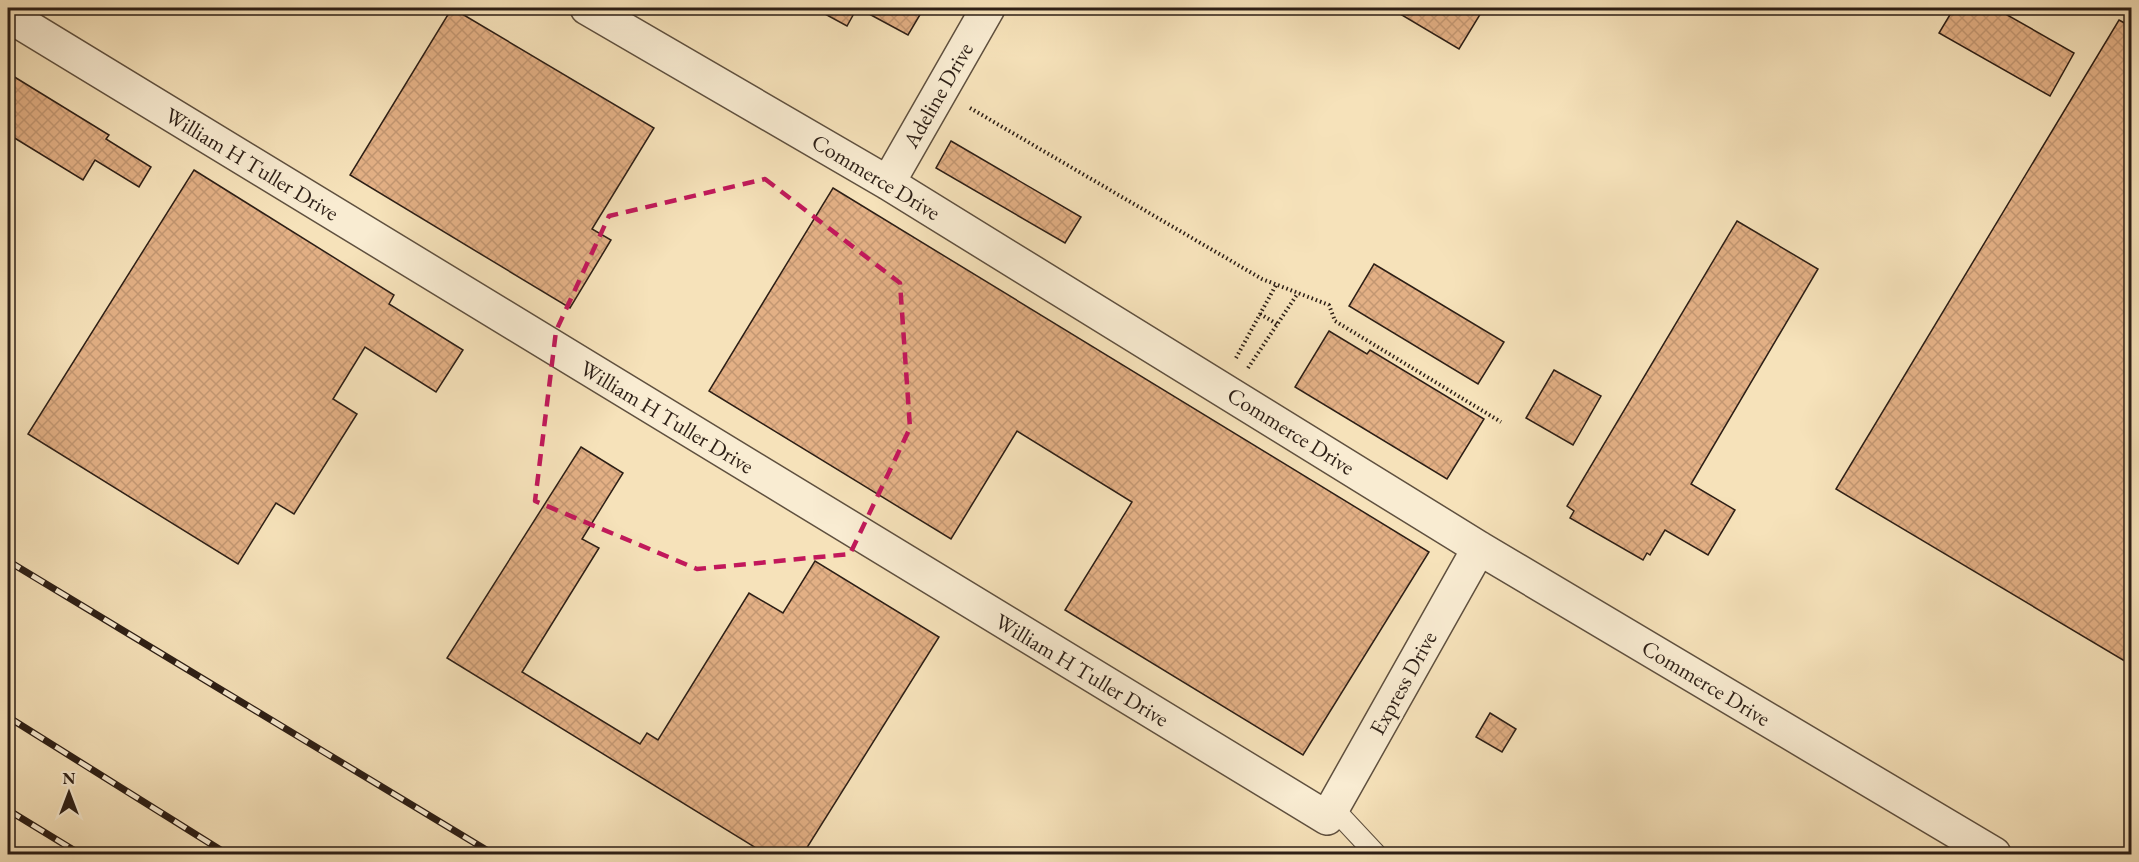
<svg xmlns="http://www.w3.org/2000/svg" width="2139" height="862" font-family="'EB Garamond',serif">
<defs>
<pattern id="building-cross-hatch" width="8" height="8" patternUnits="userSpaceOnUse" patternTransform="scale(1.5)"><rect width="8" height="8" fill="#e3b085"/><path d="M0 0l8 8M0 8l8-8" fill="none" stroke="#c39772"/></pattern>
</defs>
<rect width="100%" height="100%" fill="#f6e2ba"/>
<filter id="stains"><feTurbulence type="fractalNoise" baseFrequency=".00333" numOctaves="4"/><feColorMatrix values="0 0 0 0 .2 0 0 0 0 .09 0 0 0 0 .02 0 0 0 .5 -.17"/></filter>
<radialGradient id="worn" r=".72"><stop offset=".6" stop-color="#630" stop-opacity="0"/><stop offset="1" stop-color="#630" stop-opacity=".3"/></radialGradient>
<!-- building -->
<path fill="url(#building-cross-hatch)" stroke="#2d1f16" stroke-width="1.5" d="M452,8L654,128L592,229L611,240L570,308L350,175Z
M814,8H857L847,26Z
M858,8H924L908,35Z
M1390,8H1484L1459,49Z
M1954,8H1995L2074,53L2050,96L1939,33Z
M2119,20L2132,27V657L2128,663L1836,489Z
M8,73L109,135L106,139L151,167L139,187L95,160L83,180L8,134Z
M951,141L1081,217L1065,243L936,168Z
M194,170L394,295L389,304L463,350L436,392L365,347L333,399L357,414L294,514L276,503L238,564L28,434Z
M833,188L1429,552L1303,755L1065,610L1132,502L1017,431L951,539L709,391Z
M1737,221L1818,269L1691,484L1735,510L1708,555L1665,530L1650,555L1647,553L1643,560L1570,518L1574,511L1567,506Z
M1374,264L1504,342L1478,384L1349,306Z
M1329,331L1367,354L1370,350L1484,419L1447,479L1295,387Z
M1554,370L1601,396L1573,445L1526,418Z
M581,447L623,473L582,539L599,548L522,672L640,744L647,733L658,740L749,593L783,613L815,561L939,637L803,854H766L447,658Z
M1490,713L1516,729L1502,752L1476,737Z"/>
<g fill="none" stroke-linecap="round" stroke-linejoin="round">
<defs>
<path id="service" d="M1333,808L1376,854"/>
<path id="minor" d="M587,8L888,183L1479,548L1994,854
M8,15L1327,818L1479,548
M888,183L988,8"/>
</defs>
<!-- service casing -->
<use href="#service" stroke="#5f503f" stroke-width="22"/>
<!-- minor casing -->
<use href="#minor" stroke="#5f503f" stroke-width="36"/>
<!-- path -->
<path stroke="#2d1f16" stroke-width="4" stroke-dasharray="1.5 3" stroke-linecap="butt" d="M970,108L1262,279L1329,305L1335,321L1501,422
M1260,314L1277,324
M1236,358L1276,285
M1248,368L1298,293"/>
<!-- service -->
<use href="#service" stroke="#f9ecd2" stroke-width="20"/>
<!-- minor -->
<use href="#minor" stroke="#f9ecd2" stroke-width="33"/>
<defs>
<path id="rail" d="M8,561L493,854
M8,717L227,854
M8,810L80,854"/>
</defs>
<!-- rail casing -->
<use href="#rail" stroke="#2d1f16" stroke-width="7"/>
<!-- rail -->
<use href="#rail" stroke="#f9ecd2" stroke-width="4.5" stroke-dasharray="14" stroke-linecap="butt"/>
</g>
<!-- marked area -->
<path fill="none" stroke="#c2185b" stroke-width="4.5" stroke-dasharray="12 8" stroke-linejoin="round" d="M765,179L900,283L910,428L850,554L697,569L535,501L556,331L609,216Z"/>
<g text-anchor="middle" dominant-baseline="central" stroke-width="5" stroke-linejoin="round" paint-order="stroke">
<!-- street labels -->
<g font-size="22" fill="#2d1f16" stroke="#f9ecd2">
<text transform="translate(938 95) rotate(-60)">Adeline Drive</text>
<text transform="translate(252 164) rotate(31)">William H Tuller Drive</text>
<text transform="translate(876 177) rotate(31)">Commerce Drive</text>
<text transform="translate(667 417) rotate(31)">William H Tuller Drive</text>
<text transform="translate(1291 431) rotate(32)">Commerce Drive</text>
<text transform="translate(1082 670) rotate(31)">William H Tuller Drive</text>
<text transform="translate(1403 683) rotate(-61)">Express Drive</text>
<text transform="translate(1706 683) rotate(31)">Commerce Drive</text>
</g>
</g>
<!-- margin -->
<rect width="2139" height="862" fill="none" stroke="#f6e2ba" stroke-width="30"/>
<rect x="9" y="9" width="2121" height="844" fill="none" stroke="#2d1f16" stroke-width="3"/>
<rect x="15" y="15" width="2109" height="832" fill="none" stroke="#2d1f16" stroke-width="1.5"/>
<!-- north arrow -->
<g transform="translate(69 793)" stroke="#f9ecd2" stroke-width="4.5" paint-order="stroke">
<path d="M0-4.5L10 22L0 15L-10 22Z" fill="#2d1f16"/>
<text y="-9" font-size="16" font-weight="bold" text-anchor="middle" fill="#2d1f16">N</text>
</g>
<rect width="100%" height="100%" filter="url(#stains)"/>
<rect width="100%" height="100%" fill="url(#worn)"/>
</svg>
